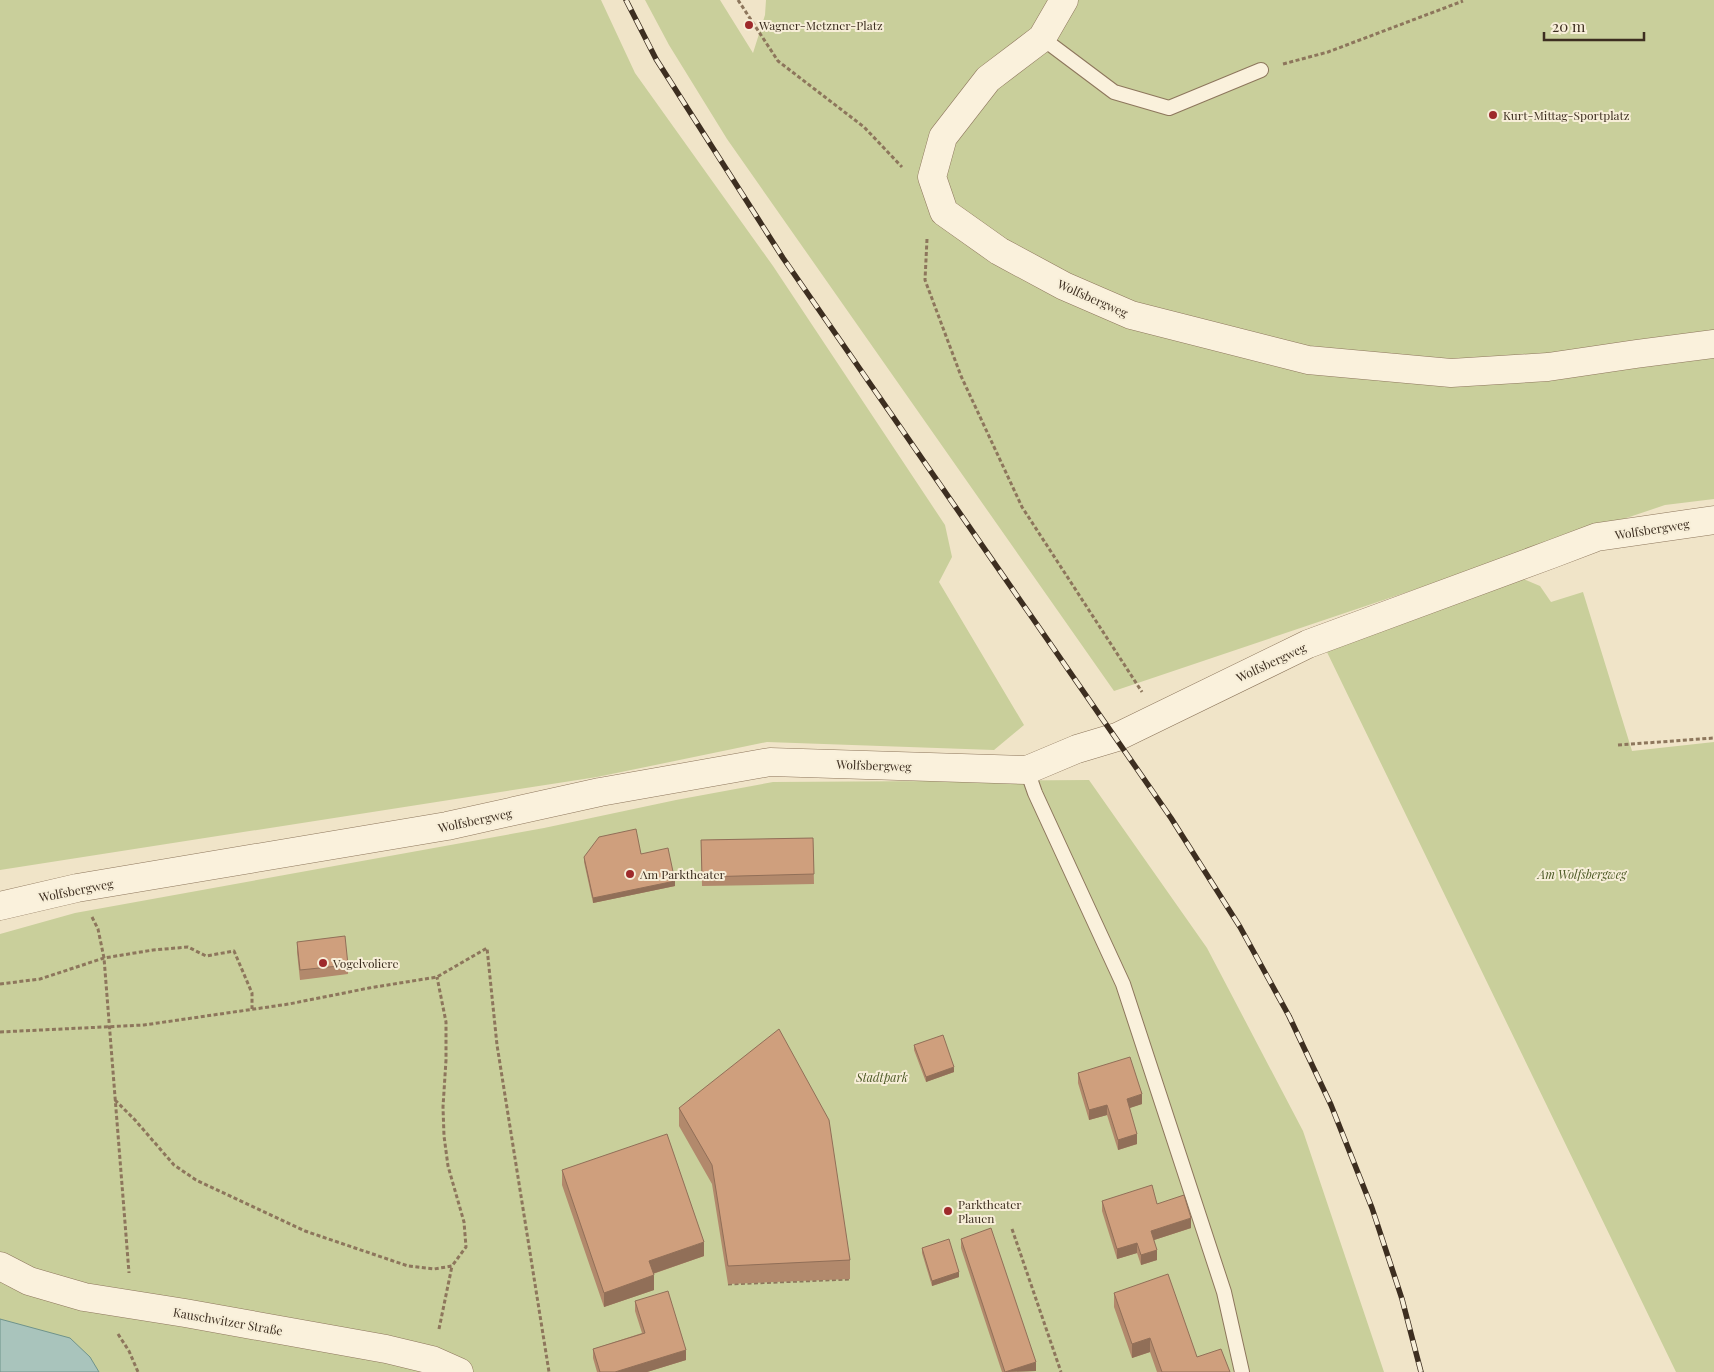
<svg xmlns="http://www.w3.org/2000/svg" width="1714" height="1372" font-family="'Playfair Display',serif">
<rect width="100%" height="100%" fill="#f0e4c8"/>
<!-- green -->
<path fill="#c9cf9b" d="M0,0H601L635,73L773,266L945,525L952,557L939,582L1024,725L994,750L767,742L597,777L0,870Z
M645,0H720L753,53L765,15L766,0H1714V499L1665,505L1114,691L727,139L669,45Z
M1521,578L1540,586L1551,602L1583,592L1632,751L1714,742V1372H1676L1325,648Z
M1089,780L1207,948L1303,1131L1384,1372H0V934L75,913L544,828L676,800L773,782Z"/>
<!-- water -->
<path fill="#a9c4bc" stroke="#6f938a" d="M0,1319L70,1338L90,1357L99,1372H0Z"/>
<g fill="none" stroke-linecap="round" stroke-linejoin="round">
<defs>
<path id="service" d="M1042,38L1114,92L1169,108L1261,70
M1027,770L1035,793L1123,984L1224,1292L1242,1372"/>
<path id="minor" d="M1064,0L1042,38L988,79L943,137L932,177L944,212L999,251L1064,286L1131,315L1308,360L1451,373L1548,367L1636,354L1714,344
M0,906L77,888L447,826L600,792L770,762L1027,770L1077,749L1117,737L1308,644L1552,554L1597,537L1714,520
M0,1266L29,1281L84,1297L185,1313L386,1349L432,1360L459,1372"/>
</defs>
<!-- service casing -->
<use href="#service" stroke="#8d765c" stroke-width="16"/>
<!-- minor casing -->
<use href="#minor" stroke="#8d765c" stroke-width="29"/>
<!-- path -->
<path stroke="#8d765c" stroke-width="3" stroke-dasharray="4 2.5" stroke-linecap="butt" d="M738,0L778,61L864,127L902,167
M1283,64L1328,52L1463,1
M927,239L925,280L961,376L1022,507L1142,692
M1618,745L1714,738
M92,917L98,929L104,958L129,1273
M0,984L40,979L104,958L153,950L188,947L206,956L234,951L252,993V1009
M0,1032L144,1025L289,1004L369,988L437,977L487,948L497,1045L549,1372
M115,1100L135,1120L174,1165L196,1180L305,1231L408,1266L434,1269L452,1266L466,1247L464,1222L448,1166L444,1136L443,1107L446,1060V1022L437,977
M1012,1229L1061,1372
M728,1284L850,1279
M439,1329L452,1266
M118,1334L129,1351L138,1372"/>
<!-- service -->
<use href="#service" stroke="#faf1dc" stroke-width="14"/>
<!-- minor -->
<use href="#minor" stroke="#faf1dc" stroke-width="28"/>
<defs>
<path id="rail" d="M626,0L656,59L783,258L1171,818L1240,927L1289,1016L1331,1105L1372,1208L1402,1299L1421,1372"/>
</defs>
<!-- rail casing -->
<use href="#rail" stroke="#3d2e20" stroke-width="5.5"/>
<!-- rail -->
<use href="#rail" stroke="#f7eed8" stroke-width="4" stroke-dasharray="11" stroke-linecap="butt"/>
</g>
<!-- wall -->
<path fill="#b2896c" d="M813,838L814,884L702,886L701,840Z
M641,854L675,886L593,903L584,862V857Z
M297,942L348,965V974L300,980L297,952Z
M914,1045L954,1072L926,1082L914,1050Z
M1078,1073L1142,1104L1129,1108L1137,1144L1118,1150L1107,1115L1089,1120L1078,1083Z
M679,1108L850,1260V1279L728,1284L712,1184L679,1126Z
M562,1170L704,1256L653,1274L654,1290L604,1307L562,1185Z
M1102,1201L1157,1204L1191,1228L1154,1240L1157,1260L1141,1265L1137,1253L1117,1259L1102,1211Z
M961,1239L1036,1371L1002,1372L961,1248Z
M922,1248L959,1277L932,1286L922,1253Z
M1114,1293L1197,1357L1230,1372H1157L1150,1352L1132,1358L1114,1307Z
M635,1301L686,1360L647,1372H597L593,1358V1349L642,1333L635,1311Z"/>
<!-- shaded-wall -->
<path fill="#916f58" d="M675,881V886L593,903V898Z
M954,1067V1072L926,1082V1077Z
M1142,1094V1104L1127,1109V1099Z
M1107,1105V1115L1089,1120V1110Z
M1137,1134V1144L1118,1150V1140Z
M1191,1218V1228L1151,1241V1231Z
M704,1242V1256L649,1275V1261Z
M1137,1243V1253L1117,1259V1249Z
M1157,1250V1260L1141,1265V1255Z
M959,1272V1277L932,1286V1281Z
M654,1275V1290L604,1307V1293Z
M1150,1338V1352L1132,1358V1344Z
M686,1350V1360L647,1372H615Z
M1036,1362V1371L1005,1372Z"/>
<!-- building -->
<path fill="#cf9f7d" stroke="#916f58" d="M636,829L641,854L668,848L675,881L593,898L584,857L599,837Z
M813,838L814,874L702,877L701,840Z
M345,936L348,965L300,970L297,942Z
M779,1029L829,1120L850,1260L728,1266L712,1165L679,1108Z
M943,1035L954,1067L926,1077L914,1045Z
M1130,1057L1142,1094L1127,1099L1137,1134L1118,1140L1107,1105L1089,1110L1078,1073Z
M667,1134L704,1242L649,1261L654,1275L604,1293L562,1170Z
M1152,1185L1157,1204L1184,1195L1191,1218L1151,1231L1157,1250L1141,1255L1137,1243L1117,1249L1102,1201Z
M991,1228L1036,1362L1005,1372L961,1239Z
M949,1239L959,1272L932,1281L922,1248Z
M1168,1274L1197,1357L1221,1349L1230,1372H1162L1150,1338L1132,1344L1114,1293Z
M668,1291L686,1350L615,1372H600L593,1349L645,1333L635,1301Z"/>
<!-- markers -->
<g fill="#9e2a2b" stroke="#f7eed8" stroke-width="2">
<circle cx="749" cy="25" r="5"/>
<circle cx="1493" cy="115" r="5"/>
<circle cx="630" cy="874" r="5"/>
<circle cx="323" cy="963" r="5"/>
<circle cx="948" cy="1211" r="5"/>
</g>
<g text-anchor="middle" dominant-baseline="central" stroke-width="4" stroke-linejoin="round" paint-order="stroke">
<!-- poi labels -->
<g font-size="12" fill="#3d2e20" stroke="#f7eed8" text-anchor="start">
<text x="759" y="25">Wagner-Metzner-Platz</text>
<text x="1503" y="115">Kurt-Mittag-Sportplatz</text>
<text x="640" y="874">Am Parktheater</text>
<text x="333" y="963">Vogelvoliere</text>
<text x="958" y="1204">Parktheater<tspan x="958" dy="14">Plauen</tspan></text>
</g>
<!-- street labels -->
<g font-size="12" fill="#3d2e20" stroke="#f7eed8">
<text transform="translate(1093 298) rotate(24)">Wolfsbergweg</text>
<text transform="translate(1652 529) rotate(-9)">Wolfsbergweg</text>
<text transform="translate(1271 662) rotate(-25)">Wolfsbergweg</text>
<text transform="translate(874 765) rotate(2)">Wolfsbergweg</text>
<text transform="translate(475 820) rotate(-12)">Wolfsbergweg</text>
<text transform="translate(76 890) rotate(-11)">Wolfsbergweg</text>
<text transform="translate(228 1321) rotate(10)">Kauschwitzer Straße</text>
</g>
<!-- park labels -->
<g font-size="12" font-style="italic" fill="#4d5a26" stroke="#f7eed8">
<text x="1582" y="874">Am Wolfsbergweg</text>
<text x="882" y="1077">Stadtpark</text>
</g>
</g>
<!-- scale -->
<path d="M1544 32v8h100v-8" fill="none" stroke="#3d2e20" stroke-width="2.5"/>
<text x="1552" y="32" font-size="15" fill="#3d2e20" stroke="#f7eed8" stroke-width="4" paint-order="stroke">20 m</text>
</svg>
